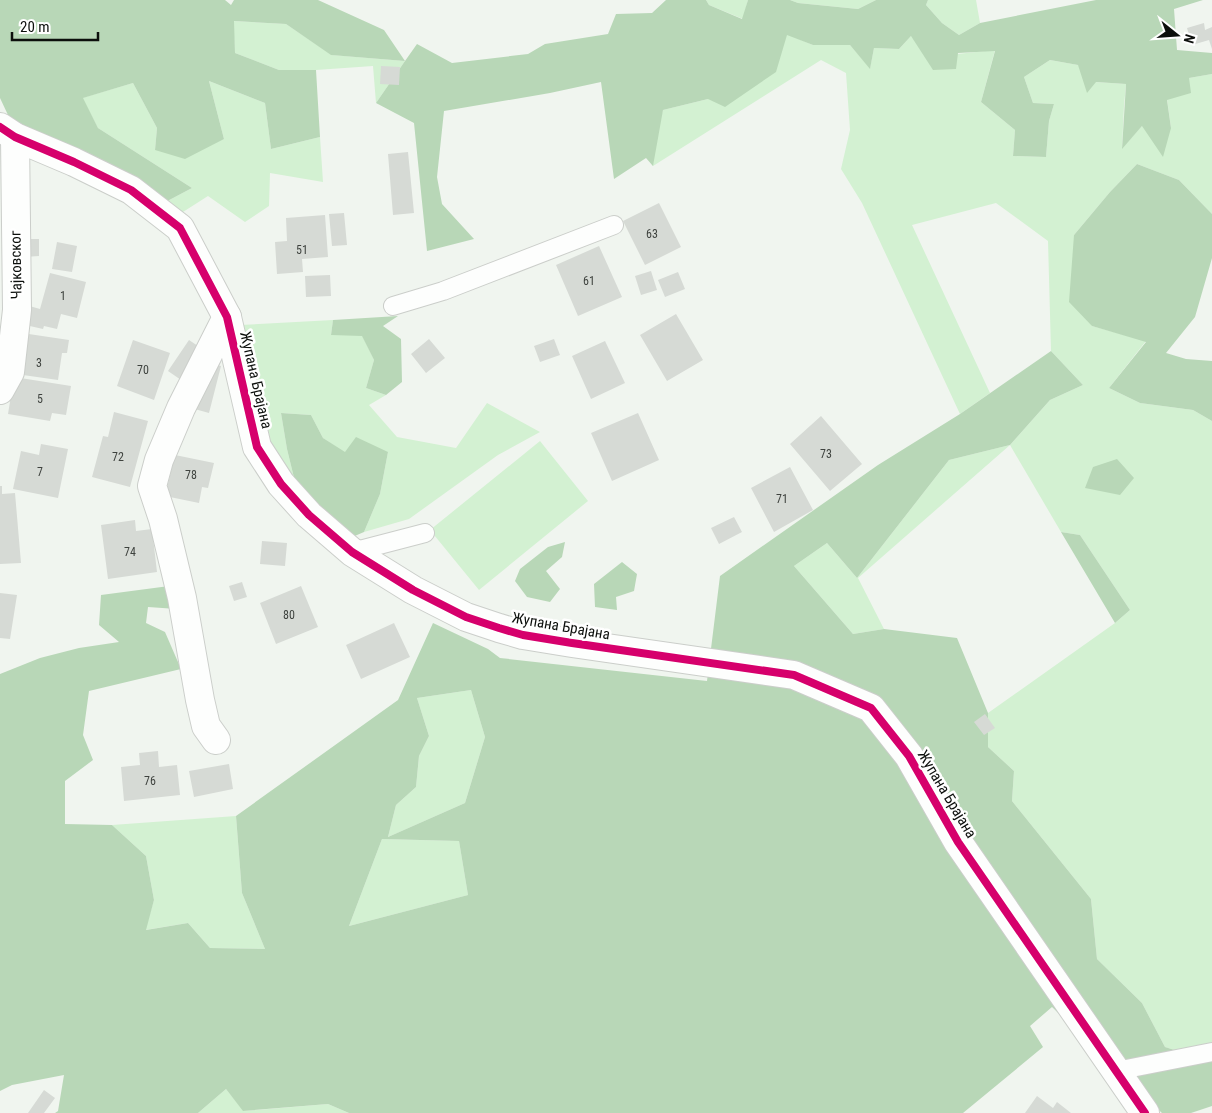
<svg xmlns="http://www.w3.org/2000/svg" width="1212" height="1113" font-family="'Roboto Condensed',sans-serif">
<rect width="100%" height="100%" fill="#f0f5ef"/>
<!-- green -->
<path fill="#d3f1d2" d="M706,0H748L743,19L709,5Z
M790,0H876L858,9L798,3Z
M928,0H976L980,23L959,35L942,23L926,5Z
M233,21L286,24L332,55L405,61L376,103L373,66L316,70H279L235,53Z
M787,34L813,45H850L870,68L874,48L899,49L911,36L957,54L995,50L981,102L1015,130L1013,156L1046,157L1049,121L1054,104L1033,103L1024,77L1050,60L1078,65L1095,82L1126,84L1124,106L1122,148L1142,126L1171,128L1167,99L1189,78L1212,74V214L1179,180L1137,164L1110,192L1074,235L1092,326L1146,341L1109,388L1140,403L1193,410L1212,421V1062L1165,1047L1142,1003L1097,959L1091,899L1012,801L1014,771L988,747V713L1115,623L1130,610L1080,535L1061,532L1010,445L858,578L884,629L853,634L794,566L827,543L857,578L949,460L1010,445L1050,400L1083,385L1051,351L1048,241L996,203L912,225L990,393L960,414L862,203L841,169L850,130L846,73L821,60L653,166L647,158L663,110L708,99Z
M209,81L265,103L271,149L320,137L323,182L270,173L269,206L245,222L208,196L172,219L156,207L192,188L98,128L82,98L133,83L157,128L155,150L224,139Z
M333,320L331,335H362L374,360L366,388L386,395L369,405L397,437L456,448L487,403L540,432L498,455L409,519L364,532L380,494L388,452L345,453L323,438L311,415L281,413L287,449L299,498L265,443L240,325Z
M540,441L588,501L479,590L430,530Z
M471,690L485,737L465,803L388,837L396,805L416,787L419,756L429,736L417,698Z
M236,816L242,893L265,949L210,948L188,923L145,930L154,900L146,856L112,825Z
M382,839L459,841L468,895L349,926Z
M226,1089L244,1111L328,1104L349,1113H198Z"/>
<!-- forest -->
<path fill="#b8d7b7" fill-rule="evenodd" d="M0,0H225L231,5L234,0H318L384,30L405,61L417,44L452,63L528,54L545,44L608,34L616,14L652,13L666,0H706L709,5L742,19L748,0H790L798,3L858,9L876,0H928L926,5L942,23L959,35L980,23L1096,0H1203L1174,9L1177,50L1212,53V74L1189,78L1191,93L1167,100L1171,128L1163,157L1142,126L1122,149L1126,84L1096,82L1087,93L1078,65L1050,60L1024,77L1033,103L1054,104L1049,121L1046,157L1013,156L1015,130L981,102L995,51L958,53L956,69L933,70L911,36L899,49L874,48L870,69L850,45H813L787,35L776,72L725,107L708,99L663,110L653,166L646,158L614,179L601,82L550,93L444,111L437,177L442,204L474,239L427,251L414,123L376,103L405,61L331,55L286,24L234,21L235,53L279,70H316L320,137L271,149L265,103L209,81L224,139L185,159L155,150L157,128L133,83L83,98L98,128L192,188L156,207L20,135L8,115L0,98Z
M1137,164L1179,180L1212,214V258L1195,317L1166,353L1186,359L1212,361V421L1193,410L1140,403L1109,388L1146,342L1092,326L1069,302L1074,235L1110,192Z
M398,316L383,326L401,339L402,382L386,395L366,388L374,360L362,336L331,335L333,320Z
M1051,351L1083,385L1050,400L1010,445L949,460L857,578L827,543L794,566L853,634L884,629L957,638L988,713V747L1014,771L1012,801L1091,899L1097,959L1142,1003L1165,1047L1212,1062V1106L1191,1113H1162L1052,1007L1030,1026L1043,1047L963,1113H349L328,1104L243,1111L226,1089L198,1113H55L58,1111L64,1075L12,1085L0,1091V674L40,658L79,648L119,642L99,625L101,595L192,583L191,610L148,607L146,623L165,632L181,669L89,691L83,735L93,760L65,781V824L112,825L146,856L154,900L146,930L188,923L210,948L265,949L242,893L236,816L398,700L433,623L488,649L500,658L707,681L720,576L878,465L960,414ZM471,690L485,737L465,803L388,837L396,805L416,787L419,756L429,736L417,698ZM382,839L459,841L468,895L349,926Z
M281,413L311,415L323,438L345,452L356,437L388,452L380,494L364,532L350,538L299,498L287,449Z
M1117,459L1134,478L1120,495L1085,488L1093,467Z
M1061,532L1080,535L1130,610L1115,623Z
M565,542L562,557L546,571L560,589L550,602L527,597L515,581L520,569L548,547Z
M622,562L637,574L634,591L616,597L617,610L595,607L594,584Z"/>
<!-- building -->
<path fill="#d6dad5" d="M1204,23L1205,30L1212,27V49L1209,40L1192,45L1187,28Z
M381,66L400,67L399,85L380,84Z
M408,152L414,213L393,215L388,154Z
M659,203L681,247L645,265L623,221Z
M344,213L347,245L332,246L329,214Z
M325,215L328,257L302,259L303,272L277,274L275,242L287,241L286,218Z
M24,239H39V256L24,257Z
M57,242L77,246L72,272L52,269Z
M599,246L622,297L578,316L556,265Z
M651,271L657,290L641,295L635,276Z
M678,272L685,289L665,297L658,280Z
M50,273L86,282L77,318L61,314L57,329L44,326L43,329L21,324L26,305L40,309Z
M330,275L331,296L306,297L305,276Z
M676,314L703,360L667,381L640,335Z
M22,333L69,340L67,353H62L58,380L16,374Z
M429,339L445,358L426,373L411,354Z
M554,339L560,355L540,362L534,346Z
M133,340L170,353L154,400L117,386Z
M189,340L204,350L184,382L168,371Z
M605,341L625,383L591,399L572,356Z
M208,363L221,366L209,413L191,408Z
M14,377L71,386L66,415L52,413L50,421L8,414Z
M114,412L148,421L130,487L92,477L103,436L108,437Z
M638,413L659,460L612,481L591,433Z
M821,416L862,464L830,491L790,444Z
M41,444L68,449L58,498L13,489L21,451L39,455Z
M175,455L214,463L208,488L202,487L199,503L165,496Z
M790,467L813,510L774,532L751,488Z
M0,486H2V494L15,493L21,563L0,564Z
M734,517L742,532L719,544L711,528Z
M135,520L136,531L152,529L157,572L108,579L101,525Z
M262,541L287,543L285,566L260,564Z
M242,582L247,597L234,601L229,586Z
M301,586L318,627L276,644L260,603Z
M0,593L17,595L10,639L0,638Z
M394,623L410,657L361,679L346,645Z
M985,714L995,728L984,735L974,722Z
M158,751L159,767L177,765L180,795L124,801L121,767L140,765L139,753Z
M229,764L233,789L194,797L189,771Z
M44,1090L55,1098L44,1113H28Z
M1037,1096L1053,1108L1057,1102L1071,1113H1025Z"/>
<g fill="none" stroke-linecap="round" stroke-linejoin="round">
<defs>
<path id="service" d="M393,306L443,291L614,225
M352,552L425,533
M1116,1071L1212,1052"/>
<path id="minor" d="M0,390L10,372L17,310L15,137
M216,740L206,726L200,700L182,598L163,519L152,486L159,460L181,408L227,317"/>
<path id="tertiary" d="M0,127L15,137L74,162L131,190L180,228L227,317L257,447L281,484L309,515L352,552L413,590L466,617L499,628L523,635L572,643L794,675L871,708L909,756L958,842L1145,1113"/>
</defs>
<!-- service casing -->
<use href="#service" stroke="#cbceca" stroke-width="20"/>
<!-- minor casing -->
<use href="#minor" stroke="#cbceca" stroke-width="30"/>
<!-- tertiary casing -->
<use href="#tertiary" stroke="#cbceca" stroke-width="30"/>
<!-- service -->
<use href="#service" stroke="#fdfefd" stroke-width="18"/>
<!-- minor -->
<use href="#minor" stroke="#fdfefd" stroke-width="28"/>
<!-- tertiary -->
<use href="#tertiary" stroke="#fdfefd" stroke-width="28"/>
<defs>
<path id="cycleway" d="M0,127L15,137L74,162L131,190L180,228L227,317L257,447L281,484L309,515L352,552L413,590L466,617L499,628L523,635L572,643L794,675L871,708L909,756L958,842L1145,1113"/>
</defs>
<!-- cycleway casing -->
<use href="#cycleway" stroke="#fff" stroke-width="11"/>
<!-- cycleway -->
<use href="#cycleway" stroke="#d6006c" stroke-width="8"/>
</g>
<g text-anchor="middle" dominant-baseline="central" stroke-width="5" stroke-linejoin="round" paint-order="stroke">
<!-- number labels -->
<g font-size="12" fill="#3e423e">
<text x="652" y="234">63</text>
<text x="302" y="250">51</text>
<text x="589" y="281">61</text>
<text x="63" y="296">1</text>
<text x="39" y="363">3</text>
<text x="143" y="370">70</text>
<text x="40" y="399">5</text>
<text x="826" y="454">73</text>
<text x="118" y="457">72</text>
<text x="40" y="472">7</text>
<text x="191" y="475">78</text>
<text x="782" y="499">71</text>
<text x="130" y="552">74</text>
<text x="289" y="615">80</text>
<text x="150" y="781">76</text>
</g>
<!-- street labels -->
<g font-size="15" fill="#0c0f0c" stroke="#fff">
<text transform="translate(16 265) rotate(-91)">Чајковског</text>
<text transform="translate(256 380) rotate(77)">Жупана Брајана</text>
<text transform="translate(561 626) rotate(10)">Жупана Брајана</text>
<text transform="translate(947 794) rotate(59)">Жупана Брајана</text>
</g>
</g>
<!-- north arrow -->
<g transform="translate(1177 35) rotate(107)" stroke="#ffffff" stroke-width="4" paint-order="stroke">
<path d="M0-4L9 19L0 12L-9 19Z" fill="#0c0f0c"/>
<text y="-8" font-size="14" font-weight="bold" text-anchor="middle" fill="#0c0f0c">N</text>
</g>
<!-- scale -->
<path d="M12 32v8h86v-8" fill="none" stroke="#0c0f0c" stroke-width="2.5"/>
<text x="20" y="32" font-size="15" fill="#0c0f0c" stroke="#ffffff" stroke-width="4" paint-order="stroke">20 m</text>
</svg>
